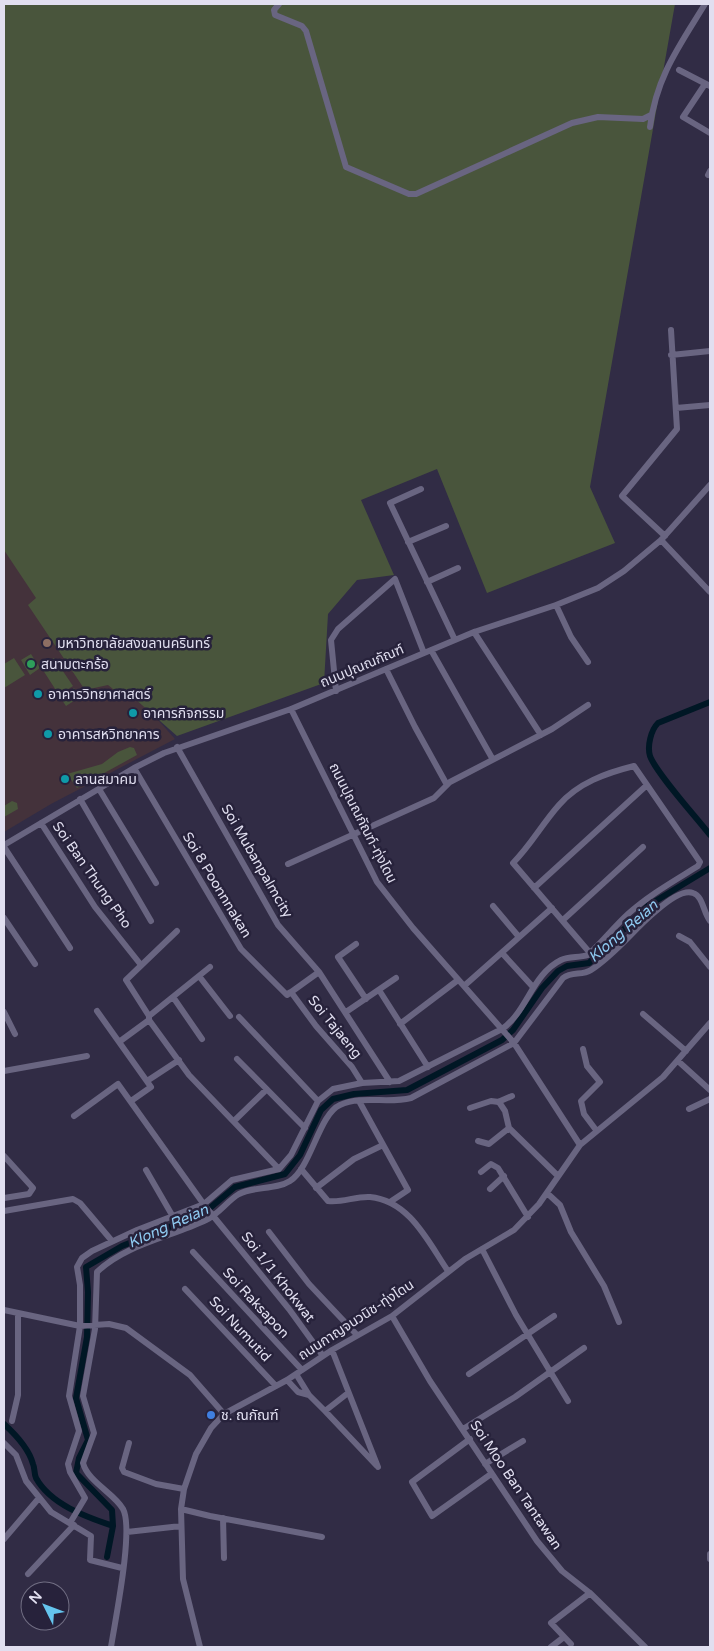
<svg xmlns="http://www.w3.org/2000/svg" width="714" height="1651" font-family="'Varela Round','Noto Sans Thai',sans-serif">
<rect width="100%" height="100%" fill="#312c45"/>
<!-- education -->
<path fill="#44323b" d="M4,547L175,739L51,804L4,832Z"/>
<!-- green -->
<path fill="#49553c" d="M4,4H675L590,487L615,543L487,593L437,469L361,500L394,575L357,580L328,614L324,683L177,736L125,690L119,694L108,685L85,690L28,605L36,598L4,550Z
M31,654L40,668L30,675L21,660Z
M14,658L25,675L4,688V664Z
M54,658L73,686L59,695L41,667Z
M74,688L80,697L66,706L60,697Z
M130,747L134,748L137,755L77,788L67,774L102,764L118,752Z
M12,801L17,803L18,809L4,817V806Z"/>
<g fill="none" stroke-linecap="round" stroke-linejoin="round">
<!-- canal -->
<path stroke="#001725" stroke-width="6" d="M710,702L658,723C651,730 647,746 650,756C656,773 697,818 710,835
M4,1424C15,1434 29,1449 33,1464C35,1468 34,1474 36,1478C51,1505 87,1517 113,1526
M107,1557L113,1526L112,1510L76,1473L79,1458L88,1440L76,1398L87,1337L88,1292L86,1267L122,1246L204,1213L235,1187L285,1174L300,1155L321,1110L333,1099L354,1094L407,1090L502,1040L513,1030L542,988L558,971L567,966L589,963L649,905L710,868"/>
<!-- minor -->
<path stroke="#696581" stroke-width="6" d="M279,4L274,10L275,15L302,26L306,31L346,167L409,194H416L572,123L598,117L643,119L651,115
M679,70L710,86
M705,84L683,117L710,133
M650,127C656,77 680,45 705,4
M708,175L710,171
M671,355L710,351
M676,408L710,405
M421,489L390,503L455,640
M665,536L622,496L677,429L671,330
M661,540L710,592
M408,542L446,526
M427,582L458,568
M556,605L571,637L588,662
M474,632L541,735
M431,650L492,758
M386,669L415,727L447,785
M336,691L331,640L338,629L395,579L424,653
M291,709L377,882L413,928L514,1043L580,1145
M177,747L278,925L319,972L390,1082
M134,768L241,949L287,995L319,972
M99,789L156,883
M80,799L151,921
M41,823L95,907L141,965
M4,845L134,768L164,753L291,709L474,632L556,605L598,588L624,571L661,540L710,485
M4,847L70,948
M288,864L434,798L450,782L552,729L588,705
M534,888L647,785
M493,906L519,937
M4,918L35,964
M563,920L643,847
M177,931L126,980L149,1016V1020L189,1075L279,1169
M679,936L690,942L710,967
M356,944L338,957L366,999
M502,953L533,987
M199,976L230,1016
M464,986L552,908
M379,990L428,1067
M289,993L291,992L316,1026L352,1067L362,1083
M173,997L202,1039
M97,1011L151,1087L131,1101
M4,1012L15,1034
M346,1012L396,978
M643,1014L686,1051
M149,1016L210,967
M239,1017L318,1101
M400,1024L458,980
M119,1042L149,1020
M583,1049L587,1066L600,1082L581,1101L584,1114L596,1130
M237,1059L305,1128
M678,1061L710,1090
M4,1071L87,1056
M147,1081L179,1060
M359,1101L408,1190L390,1202
M498,1102L512,1096
M470,1108L491,1101L499,1102L505,1111L509,1128L558,1176
M689,1109L710,1099
M74,1116L118,1084L205,1206L289,1309L323,1356
M234,1121L266,1090
M478,1141L489,1144L509,1128
M4,1156L33,1188L29,1194L4,1198
M301,1169L328,1201C342,1203 356,1196 370,1197C410,1201 428,1242 448,1271
M146,1170L172,1215
M481,1172L491,1164L498,1168L528,1217
M316,1188L354,1159L383,1145
M490,1189L504,1176
M547,1193L560,1205L571,1232L604,1286L619,1322
M4,1211L73,1199L80,1203L112,1241
M269,1232L309,1284L357,1335
M482,1249L516,1315L568,1401
M193,1252L302,1370
M185,1289L276,1386
M4,1310L80,1326L109,1324L126,1328L190,1375L224,1414
M392,1316L430,1381L537,1541L562,1571L590,1593L645,1647
M332,1350L378,1467
M296,1374L309,1395L325,1411L348,1393
M469,1374L554,1316
M287,1380L298,1392L309,1395
M325,1411L377,1466
M12,1421L18,1395V1313
M463,1429L515,1397L584,1348
M470,1439L412,1482L432,1516L491,1474
M4,1443L16,1455L26,1481L51,1512L91,1536L90,1560L122,1568
M129,1443L122,1468L124,1472L156,1484L184,1489
M485,1464L523,1441
M181,1509L210,1516L322,1537
M223,1518L224,1558
M70,1523L85,1498L70,1472L68,1464L79,1431L69,1396L80,1326V1285L77,1267L82,1258L92,1251L137,1230L204,1204L232,1180L279,1169L291,1155L318,1101L333,1089L362,1083L399,1081L502,1029C527,1012 532,974 561,960C569,956 579,958 588,955C602,942 614,927 628,914C649,895 674,881 698,866L700,862L634,766C606,773 578,783 559,805C542,824 531,845 513,863L590,953
M127,1532L181,1526
M4,1539L39,1498
M710,1554V1559
M28,1574L74,1525
M571,1644L551,1623L590,1593
M111,1647C115,1621 134,1529 123,1509C114,1493 88,1482 83,1463L94,1433L83,1396L95,1329L97,1272C126,1244 171,1237 206,1220C219,1214 227,1201 239,1194C254,1186 276,1190 290,1181C311,1168 319,1114 340,1105C362,1095 388,1104 411,1098L514,1043L563,978C572,971 582,976 591,970C616,954 634,929 656,911C664,904 682,889 693,893C703,896 703,912 710,921
M200,1647L183,1579L181,1509L184,1489L196,1454L211,1428L224,1414L287,1380L332,1350L392,1316L465,1259L514,1230L539,1204L580,1145L663,1077L710,1023
M551,1647L564,1637"/>
</g>
<!-- markers -->
<circle fill="#8d6e63" stroke="#27223b" stroke-width="2" cx="47" cy="643" r="5"/>
<circle fill="#2e9e5b" stroke="#27223b" stroke-width="2" cx="31" cy="664" r="5"/>
<g fill="#0f9aa8" stroke="#27223b" stroke-width="2">
<circle cx="38" cy="694" r="5"/>
<circle cx="133" cy="713" r="5"/>
<circle cx="48" cy="734" r="5"/>
<circle cx="65" cy="779" r="5"/>
</g>
<circle fill="#3f7fe0" stroke="#27223b" stroke-width="2" cx="211" cy="1415" r="5"/>
<g text-anchor="middle" dominant-baseline="central" stroke-width="5" stroke-linejoin="round" paint-order="stroke">
<!-- poi labels -->
<g font-size="14" fill="#e1dff0" stroke="#27223b" text-anchor="start">
<text x="57" y="643">มหาวิทยาลัยสงขลานครินทร์</text>
<text x="41" y="664">สนามตะกร้อ</text>
<text x="48" y="694">อาคารวิทยาศาสตร์</text>
<text x="143" y="713">อาคารกิจกรรม</text>
<text x="58" y="734">อาคารสหวิทยาคาร</text>
<text x="75" y="779">ลานสมาคม</text>
<text x="221" y="1415">ช. ณกัณฑ์</text>
</g>
<!-- street labels -->
<g font-size="14" fill="#e1dff0" stroke="#27223b">
<text transform="translate(362 666) rotate(-23)">ถนนปุณณกัณฑ์</text>
<text transform="translate(363 823) rotate(63)">ถนนปุณณกัณฑ์-ทุ่งโดน</text>
<text transform="translate(257 861) rotate(60)">Soi Mubanpalmcity</text>
<text transform="translate(92 875) rotate(55)">Soi Ban Thung Pho</text>
<text transform="translate(217 885) rotate(59)">Soi 8 Poonnnakan</text>
<text transform="translate(335 1027) rotate(51)">Soi Tajaeng</text>
<text transform="translate(278 1277) rotate(52)">Soi 1/1 Khokwat</text>
<text transform="translate(256 1303) rotate(47)">Soi Raksapon</text>
<text transform="translate(356 1320) rotate(-33)">ถนนกาญจนวนิช-ทุ่งโดน</text>
<text transform="translate(240 1329) rotate(47)">Soi Numutid</text>
<text transform="translate(516 1485) rotate(56)">Soi Moo Ban Tantawan</text>
</g>
<!-- water labels -->
<g font-size="15" font-style="italic" fill="#8fcbf2" stroke="#27223b">
<text transform="translate(623 931) rotate(-41)">Klong Reian</text>
<text transform="translate(168 1226) rotate(-24)">Klong Reian</text>
</g>
</g>
<!-- border -->
<rect width="714" height="1651" fill="none" stroke="#e1dff0" stroke-width="10"/>
<!-- north arrow -->
<g transform="translate(45 1606) rotate(312)"><circle r="24" fill="#27223b" stroke="#716e83"/>
<path d="M0-4L9 19L0 12L-9 19Z" fill="#65c5ee"/>
<text y="-8" font-size="14" font-weight="bold" text-anchor="middle" fill="#e1dff0">N</text>
</g>
</svg>
